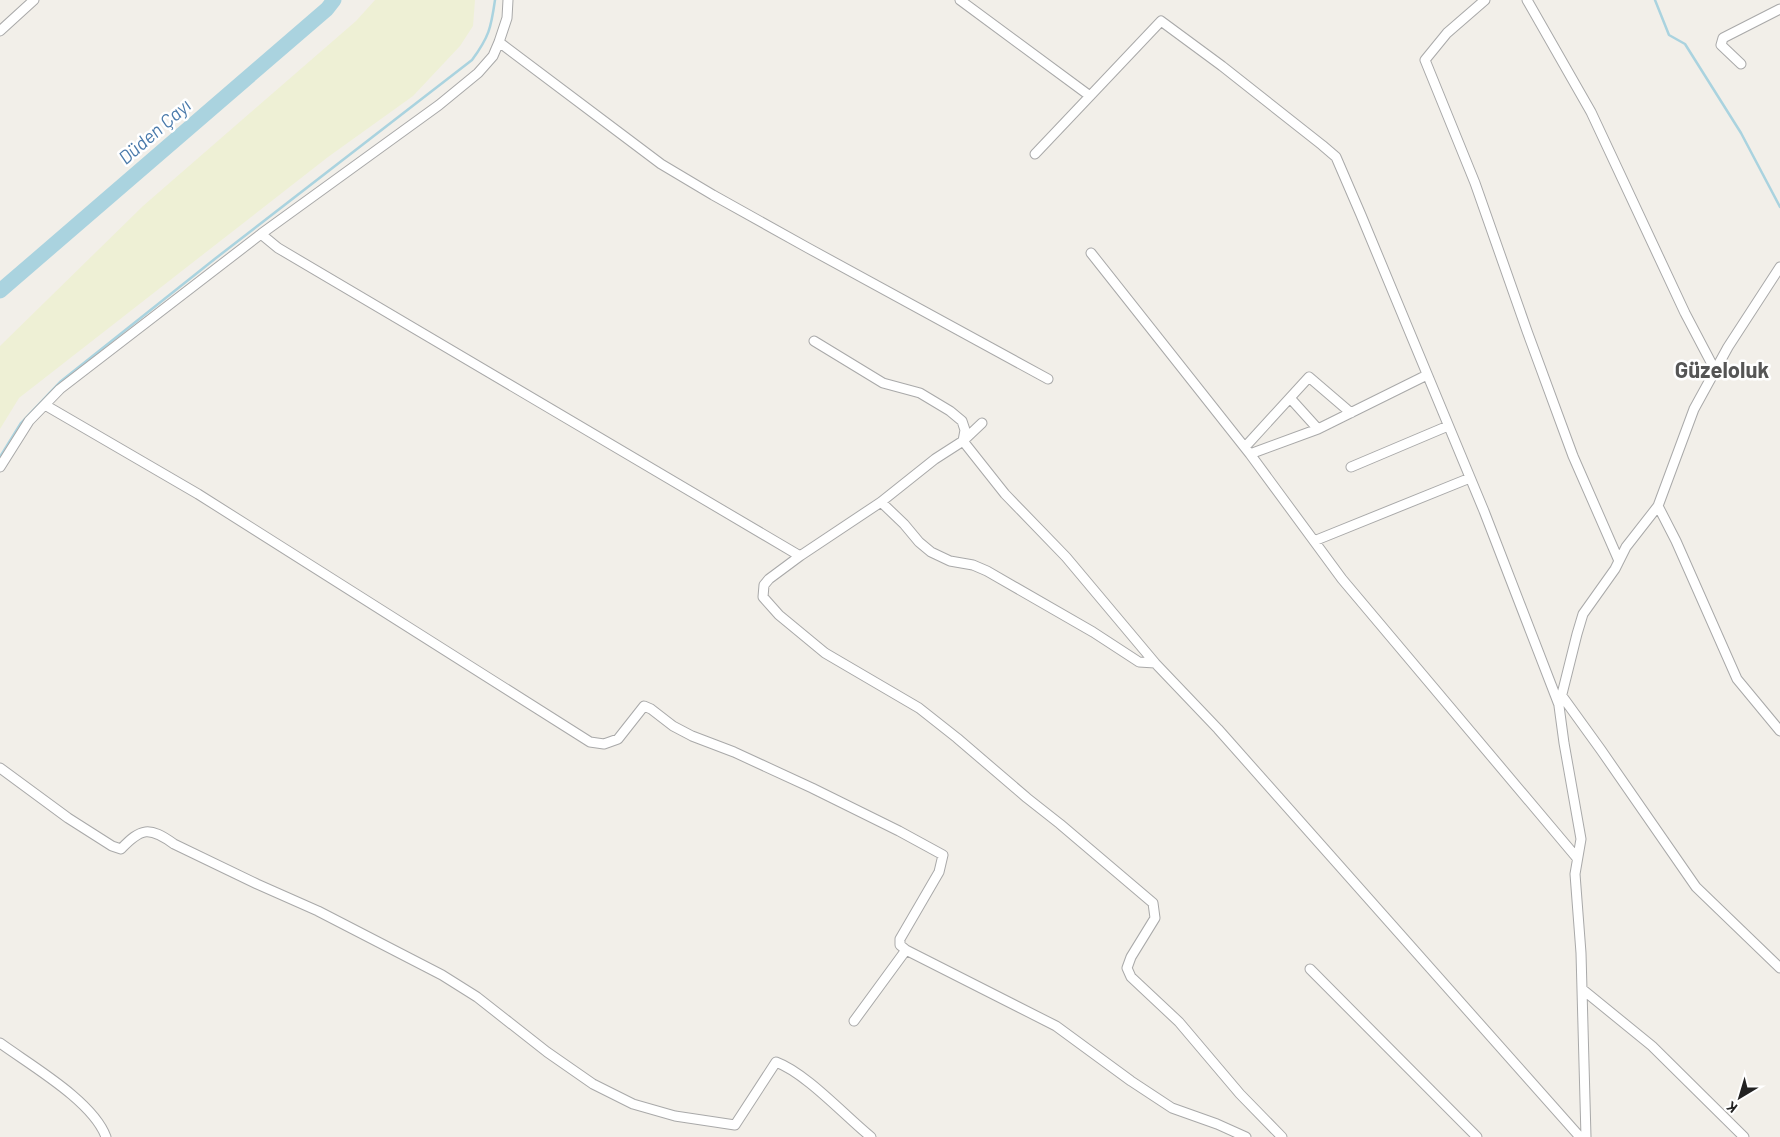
<svg xmlns="http://www.w3.org/2000/svg" width="1780" height="1137" font-family="Barlow,sans-serif">
<rect width="100%" height="100%" fill="#f2efe9"/>
<!-- farmland -->
<path fill="#eef0d5" d="M375,0H475L473,26L460,46L413,96L328,157L19,398L0,429V346L143,206L356,21Z"/>
<g fill="none" stroke-linecap="round" stroke-linejoin="round">
<!-- stream -->
<path stroke="#aad3df" stroke-width="2.5" d="M1655,0L1669,35L1685,44L1741,133L1780,207
M0,457L21,423L60,382L216,258L472,60C489,37 491,28 495,0"/>
<!-- river -->
<path stroke="#aad3df" stroke-width="15" d="M0,291L327,9L334,0"/>
<defs>
<path id="street" d="M960,0L1090,96L1035,154
M1485,0L1447,33L1425,60L1475,183L1527,331L1573,456L1619,561
M1527,0L1591,112L1685,313L1715,370
M0,31L34,0
M499,42L661,164L713,195L808,248L1048,379
M1741,64L1721,45L1723,38L1780,9
M1090,96L1161,21L1222,66L1322,145L1336,157L1361,215L1484,511L1559,705
M261,234L278,248L800,556L769,579L764,585L763,597L779,615L825,653L919,708L957,738L1027,798L1060,824L1153,903L1155,918L1131,957L1127,968L1131,977L1179,1022L1240,1094L1282,1137
M1091,253L1250,454
M814,341L883,383L920,393L950,411L962,421L965,430L963,441L982,423
M1427,375L1318,429L1250,454L1342,579L1577,858
M1290,398L1318,429
M45,405L198,494L590,742L604,744L618,739L644,706L651,709L673,726L692,736L734,752L812,788L899,831L943,855L939,872L900,939V945L906,950L1056,1026L1131,1081L1172,1108L1217,1124L1246,1137
M1245,447L1309,377L1351,413
M0,467L29,421L60,389L261,234L439,105L478,73L493,56L499,42L507,18L508,0
M1351,467L1448,426
M1658,506L1676,541L1737,679L1780,731
M1314,541L1470,478
M800,556L881,502L935,459L963,441L1005,494L1066,557L1155,663L1139,662L1093,632L987,571L973,565L950,561L931,552L919,542L904,524L881,502
M1155,663L1218,729L1580,1137
M1562,696L1601,750L1696,887L1780,968
M0,768L68,818L112,846L121,849C141,828 149,826 174,844L257,884L318,911L442,975L477,997L547,1052L593,1084L633,1104L675,1116L735,1125L776,1062C806,1073 845,1116 871,1137
M1310,969L1477,1137
M1582,989L1652,1046L1744,1137
M854,1021L906,950
M0,1043C30,1065 93,1101 106,1137
M1586,1137L1581,953L1575,874L1581,839L1564,743L1559,706L1577,634L1583,614L1615,569L1626,547L1658,506L1694,409L1728,347L1780,267"/>
</defs>
<!-- street casing -->
<use href="#street" stroke="#a9a9a9" stroke-width="11"/>
<!-- street -->
<use href="#street" stroke="#fff" stroke-width="9"/>
</g>
<g text-anchor="middle" dominant-baseline="central" stroke-width="5" stroke-linejoin="round" paint-order="stroke">
<!-- water labels -->
<g font-size="19" font-style="italic" fill="#4a7aab" stroke="#fff">
<text transform="translate(154 131) rotate(-41)">Düden Çayı</text>
</g>
<!-- district labels -->
<g font-size="22" font-weight="bold" fill="#555" stroke="#fff">
<text x="1722" y="369">Güzeloluk</text>
</g>
</g>
<!-- north arrow -->
<g transform="translate(1740 1097) rotate(218)" stroke="#ffffff" stroke-width="4" paint-order="stroke">
<path d="M0-4L9 19L0 12L-9 19Z" fill="#222222"/>
<text y="-8" font-size="14" font-weight="bold" text-anchor="middle" fill="#222222">K</text>
</g>
</svg>
